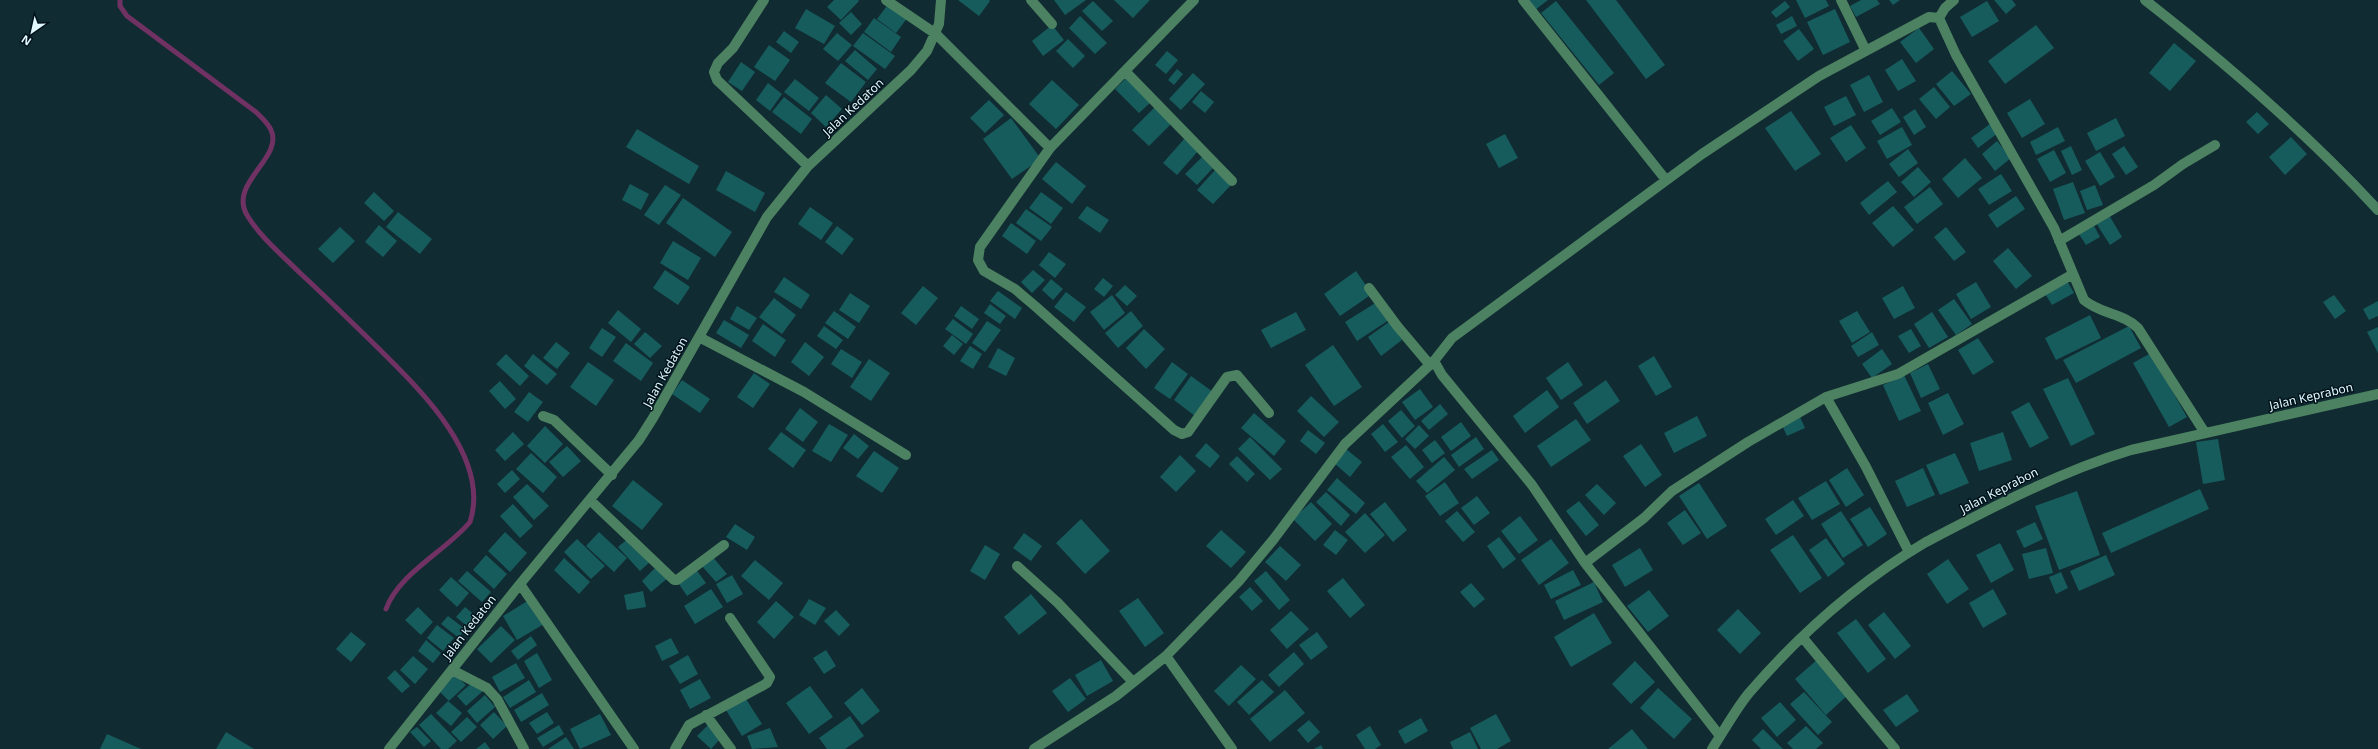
<svg xmlns="http://www.w3.org/2000/svg" width="2378" height="749" font-family="'Noto Sans',sans-serif">
<rect width="100%" height="100%" fill="#112b32"/>
<g fill="none" stroke-linecap="round" stroke-linejoin="round">
<!-- stream -->
<path stroke="#703263" stroke-width="5" d="M120,0V6L127,16L256,112C261,117 268,123 271,130C284,158 228,183 247,215C260,237 282,255 300,273C324,295 347,318 370,340C413,383 492,454 470,522C446,551 399,573 386,609"/>
</g>
<!-- building -->
<path fill="#175c5d" d="M834,0H858L859,1L841,20L827,7Z
M958,0H989L990,1L979,16Z
M1054,0H1086L1065,15Z
M1114,0H1150L1133,18Z
M1527,0H1548L1535,10Z
M1586,0H1616L1665,65L1646,79Z
M1796,0H1826L1829,6L1805,18Z
M1861,0H1877L1880,4L1856,17L1850,6Z
M1889,0H1900L1893,5Z
M1994,0H2012L2016,5L2006,14Z
M1093,1L1113,21L1102,31L1082,11Z
M1556,1L1614,73L1599,85L1541,13Z
M1785,1L1790,7L1776,18L1771,12Z
M1987,1L1999,21L1972,37L1960,17Z
M889,3L908,17L896,33L877,19Z
M806,9L835,26L824,44L795,28Z
M1835,9L1850,42L1823,55L1807,22Z
M851,12L862,24L851,35L839,23Z
M1080,16L1107,43L1095,54L1069,28Z
M1792,16L1797,26L1781,34L1776,25Z
M874,18L901,37L891,52L864,32Z
M1052,25L1064,40L1043,56L1032,41Z
M2036,25L2054,48L2005,84L1988,61Z
M1919,28L1934,49L1916,63L1900,42Z
M1799,29L1814,49L1798,61L1783,41Z
M784,31L799,42L791,53L776,42Z
M837,33L852,45L838,61L823,49Z
M863,33L895,56L885,69L853,46Z
M1068,39L1085,56L1073,68L1056,51Z
M2174,43L2196,61L2170,91L2149,73Z
M769,45L790,60L775,81L754,67Z
M855,50L877,69L868,80L845,61Z
M1167,51L1178,60L1166,74L1155,65Z
M1902,59L1916,81L1898,91L1885,70Z
M741,62L755,72L742,91L728,82Z
M841,63L866,82L851,102L825,83Z
M1177,69L1183,74L1174,85L1168,80Z
M1952,71L1971,94L1954,106L1936,84Z
M1193,73L1205,84L1181,110L1169,99Z
M1869,75L1883,102L1864,112L1850,85Z
M1127,77L1151,102L1139,113L1115,89Z
M795,79L819,98L809,111L784,92Z
M1052,80L1079,105L1056,129L1029,104Z
M768,83L782,94L770,111L756,100Z
M1934,87L1950,107L1936,119L1919,99Z
M1201,91L1214,102L1205,113L1192,102Z
M826,95L842,109L826,127L811,113Z
M1846,96L1856,115L1834,126L1824,107Z
M784,97L812,119L801,134L772,112Z
M2030,99L2045,124L2022,138L2007,113Z
M989,100L1004,115L985,133L970,118Z
M1156,106L1172,123L1149,146L1132,130Z
M1892,108L1901,122L1880,135L1871,121Z
M1915,109L1926,127L1914,135L1903,117Z
M1791,111L1821,154L1795,171L1765,128Z
M2257,112L2269,124L2258,134L2246,122Z
M1011,118L1041,159L1012,179L983,139Z
M2116,118L2125,136L2096,151L2087,133Z
M1990,124L1998,133L1978,148L1971,138Z
M1851,125L1866,148L1846,162L1830,138Z
M1902,127L1912,145L1887,159L1877,141Z
M2058,127L2065,141L2036,155L2030,142Z
M637,129L699,166L689,184L626,147Z
M1505,134L1518,158L1499,168L1486,144Z
M2291,137L2307,154L2285,175L2269,157Z
M1185,138L1199,150L1177,175L1163,163Z
M1997,141L2011,158L1995,171L1982,154Z
M2071,146L2082,170L2072,175L2061,151Z
M2124,146L2138,167L2126,175L2112,154Z
M1908,149L1918,163L1899,177L1889,164Z
M2054,150L2066,173L2050,182L2037,159Z
M2100,152L2115,177L2100,186L2085,161Z
M1204,155L1215,166L1197,185L1185,174Z
M1965,158L1982,178L1958,198L1942,179Z
M1056,162L1086,186L1072,204L1042,179Z
M1918,167L1931,182L1914,197L1901,182Z
M1216,169L1232,184L1213,204L1197,190Z
M726,171L765,193L755,212L716,190Z
M2001,174L2012,191L1989,205L1978,189Z
M1888,181L1897,192L1869,215L1860,203Z
M2073,182L2085,213L2064,220L2053,189Z
M630,184L649,194L641,210L622,200Z
M665,185L681,195L659,225L644,215Z
M2095,185L2103,205L2087,210L2080,191Z
M1930,187L1943,204L1917,224L1904,207Z
M374,192L394,211L384,221L364,203Z
M1041,192L1063,208L1051,224L1029,208Z
M2016,196L2025,209L1997,228L1988,215Z
M683,198L732,232L715,257L666,223Z
M1087,206L1109,220L1100,233L1078,218Z
M1893,206L1914,230L1893,247L1872,223Z
M810,207L833,223L821,240L798,224Z
M1026,209L1052,227L1041,241L1016,223Z
M398,212L432,239L420,254L386,227Z
M2109,215L2122,237L2110,245L2096,223Z
M2092,222L2100,237L2086,245L2077,231Z
M1011,223L1036,241L1027,254L1002,236Z
M379,225L397,241L383,257L365,242Z
M837,226L854,239L842,255L825,242Z
M340,227L355,241L333,263L318,249Z
M1946,227L1966,252L1954,261L1934,237Z
M673,241L701,258L688,280L660,263Z
M2008,248L2032,276L2016,289L1993,261Z
M1049,252L1066,264L1055,278L1039,265Z
M665,270L690,287L678,305L653,288Z
M1033,270L1045,280L1032,293L1021,282Z
M1356,271L1372,294L1340,316L1324,294Z
M784,277L810,295L801,309L774,292Z
M1103,278L1113,286L1104,297L1094,289Z
M1051,279L1063,289L1053,300L1042,290Z
M2066,279L2074,293L2052,305L2044,292Z
M1976,282L1991,307L1971,319L1956,294Z
M1125,285L1137,296L1127,306L1115,295Z
M923,286L938,298L916,325L901,313Z
M1903,286L1915,308L1894,319L1882,298Z
M998,291L1022,308L1015,319L990,301Z
M1066,292L1086,307L1074,322L1054,307Z
M850,293L870,306L859,323L839,310Z
M1112,295L1125,313L1104,330L1090,312Z
M2334,295L2346,311L2335,319L2323,302Z
M774,298L796,315L782,334L759,317Z
M1954,299L1972,324L1956,335L1938,310Z
M2378,301V316L2369,320L2363,309Z
M1377,302L1389,320L1357,341L1345,322Z
M990,304L1006,316L1000,324L984,313Z
M737,306L757,318L749,330L730,319Z
M961,306L979,319L972,329L954,316Z
M618,310L641,329L631,342L608,323Z
M834,311L856,327L848,339L825,323Z
M1131,311L1143,326L1118,348L1105,333Z
M1857,311L1870,332L1852,343L1839,321Z
M1296,312L1306,330L1271,348L1261,330Z
M1932,312L1948,337L1929,348L1914,324Z
M2090,315L2101,338L2056,360L2045,338Z
M953,319L973,334L966,344L945,329Z
M724,320L749,335L741,348L716,333Z
M987,321L1001,330L985,352L972,343Z
M1389,322L1402,340L1381,356L1368,337Z
M763,324L786,340L775,357L752,341Z
M824,326L843,340L836,349L817,336Z
M2129,326L2141,348L2076,383L2063,360Z
M2378,327V353L2367,332Z
M602,328L616,337L602,357L589,348Z
M1144,329L1165,349L1146,369L1126,348Z
M1911,329L1921,346L1909,353L1898,336Z
M645,332L662,346L650,358L634,344Z
M1872,332L1879,345L1858,357L1851,346Z
M952,335L963,344L954,355L943,346Z
M1978,338L1994,362L1973,375L1958,350Z
M556,342L570,353L557,369L543,358Z
M805,342L824,357L809,376L791,362Z
M626,343L653,363L641,381L613,361Z
M1333,345L1362,387L1334,406L1305,365Z
M970,346L982,354L973,369L960,361Z
M998,348L1015,358L1006,376L988,367Z
M841,349L862,362L852,378L831,364Z
M1882,349L1892,364L1872,378L1862,364Z
M2151,353L2187,417L2169,427L2133,363Z
M506,354L529,376L520,386L496,364Z
M533,354L557,374L547,385L524,366Z
M1654,356L1672,387L1656,396L1638,366Z
M869,359L890,373L871,401L850,387Z
M588,362L614,380L596,406L570,387Z
M1172,362L1188,374L1170,399L1154,388Z
M1568,362L1583,385L1561,400L1546,378Z
M1928,364L1940,389L1921,398L1910,373Z
M754,373L770,384L753,408L737,397Z
M1904,375L1921,411L1899,421L1883,385Z
M1191,376L1213,392L1195,416L1174,400Z
M2068,378L2095,434L2071,446L2043,389Z
M682,380L710,399L700,413L672,394Z
M1606,380L1620,401L1587,424L1573,403Z
M500,381L516,399L505,409L489,391Z
M1420,389L1433,407L1415,420L1402,402Z
M1547,390L1559,407L1525,433L1513,416Z
M529,392L543,402L528,422L514,412Z
M1948,393L1964,424L1943,435L1928,403Z
M1311,396L1339,422L1324,437L1297,411Z
M2029,402L2049,438L2030,448L2011,412Z
M1440,404L1448,414L1429,430L1421,421Z
M800,408L818,422L803,442L785,429Z
M1401,410L1415,426L1402,438L1388,421Z
M1254,413L1286,441L1274,456L1241,428Z
M1697,416L1707,436L1674,453L1664,433Z
M1800,417L1805,428L1787,436L1782,425Z
M1576,419L1591,440L1551,467L1537,446Z
M1461,422L1471,436L1451,451L1441,437Z
M829,424L848,435L831,462L812,451Z
M1383,424L1398,442L1385,452L1371,434Z
M1419,425L1429,436L1415,449L1405,439Z
M545,426L563,444L545,463L527,446Z
M1308,430L1325,443L1316,454L1300,441Z
M513,432L524,444L505,461L495,450Z
M781,432L806,450L793,468L768,449Z
M2003,432L2012,460L1979,471L1970,443Z
M854,434L869,446L858,459L843,448Z
M1250,437L1282,469L1270,480L1238,449Z
M1476,437L1484,449L1459,467L1451,455Z
M2218,439L2225,480L2203,484L2196,442Z
M1435,440L1445,453L1432,463L1422,450Z
M1206,443L1220,456L1210,468L1195,456Z
M1641,444L1662,475L1645,487L1623,456Z
M1406,445L1424,467L1410,479L1391,457Z
M567,446L581,461L563,477L549,462Z
M1346,449L1362,462L1350,477L1334,463Z
M1492,450L1499,460L1472,479L1464,469Z
M874,451L899,468L882,493L856,476Z
M531,453L557,477L543,493L516,469Z
M1955,453L1969,483L1940,495L1926,465Z
M1180,455L1196,471L1176,492L1160,477Z
M1237,456L1255,474L1247,482L1229,464Z
M1444,457L1455,470L1427,493L1416,481Z
M1847,468L1864,495L1846,507L1829,480Z
M1923,468L1935,495L1907,507L1895,481Z
M512,470L520,479L505,493L497,484Z
M1337,478L1365,503L1356,514L1327,490Z
M633,480L663,504L642,530L612,506Z
M1826,481L1840,504L1812,520L1798,498Z
M1445,482L1459,503L1440,516L1425,496Z
M1699,483L1727,526L1707,539L1679,496Z
M527,484L549,506L534,520L513,497Z
M1597,484L1616,503L1604,515L1585,495Z
M2200,489L2209,509L2111,553L2102,533Z
M2077,491L2100,555L2059,570L2035,506Z
M1326,492L1350,515L1341,526L1316,502Z
M1477,496L1490,513L1474,525L1461,508Z
M1793,500L1804,516L1776,535L1765,519Z
M1579,501L1599,525L1586,536L1566,511Z
M1311,502L1332,524L1315,541L1293,519Z
M1385,502L1407,530L1393,542L1370,514Z
M513,504L533,526L520,538L500,516Z
M1870,507L1887,534L1868,547L1850,519Z
M1685,510L1701,533L1683,545L1667,523Z
M1457,511L1475,532L1463,542L1445,521Z
M1841,511L1863,545L1843,558L1821,524Z
M1365,513L1385,535L1365,553L1345,532Z
M1520,516L1538,540L1519,554L1501,531Z
M1081,519L1110,551L1085,574L1056,543Z
M2035,522L2043,539L2024,548L2016,531Z
M735,524L755,537L747,550L726,537Z
M1221,530L1246,552L1231,568L1206,546Z
M1335,530L1348,540L1336,555L1323,545Z
M505,532L527,553L510,572L488,551Z
M599,532L627,558L614,572L586,546Z
M1024,533L1042,546L1031,561L1013,548Z
M1793,535L1822,578L1800,593L1770,550Z
M1499,537L1516,559L1503,569L1487,546Z
M629,538L651,561L640,571L618,547Z
M1826,538L1845,564L1828,577L1809,550Z
M577,539L605,566L591,579L564,552Z
M1551,539L1569,563L1539,585L1521,560Z
M2000,543L2014,570L1991,583L1976,555Z
M985,545L1000,554L985,580L970,571Z
M1280,546L1301,565L1286,581L1265,562Z
M1640,548L1653,570L1625,587L1612,565Z
M2046,548L2053,573L2029,579L2022,554Z
M486,555L507,574L494,589L473,570Z
M2106,555L2115,575L2079,591L2070,571Z
M712,556L727,574L716,582L701,565Z
M564,558L590,582L579,594L554,570Z
M1948,559L1969,589L1947,604L1927,574Z
M755,560L783,583L769,600L741,576Z
M657,566L668,578L651,592L642,581Z
M695,568L706,583L687,596L677,581Z
M1573,570L1581,585L1551,599L1544,585Z
M467,571L491,592L482,602L458,581Z
M1266,571L1290,600L1279,610L1254,581Z
M2061,572L2068,588L2056,594L2049,577Z
M732,575L743,594L727,603L716,584Z
M451,577L469,593L457,607L439,590Z
M1343,578L1365,605L1350,618L1327,591Z
M1594,582L1603,602L1564,620L1555,601Z
M1471,583L1485,599L1474,608L1460,592Z
M1250,587L1263,601L1252,611L1239,597Z
M711,589L723,607L695,624L684,606Z
M1993,589L2007,614L1983,628L1969,603Z
M1649,590L1669,616L1648,632L1627,606Z
M643,591L646,607L627,610L624,595Z
M1031,594L1047,613L1019,635L1004,617Z
M1138,598L1164,633L1145,647L1119,611Z
M809,599L826,608L815,625L799,615Z
M529,600L544,624L517,640L503,616Z
M776,601L794,617L774,639L757,622Z
M418,607L433,622L421,635L405,620Z
M465,607L477,617L468,627L456,617Z
M1738,609L1761,633L1740,654L1717,630Z
M836,610L850,625L839,636L824,621Z
M1291,611L1309,629L1287,649L1270,630Z
M1884,612L1911,646L1895,659L1868,625Z
M1594,613L1612,643L1571,667L1554,637Z
M448,616L465,629L459,638L441,624Z
M1856,619L1886,659L1868,673L1837,633Z
M437,625L454,638L443,651L427,638Z
M501,626L515,640L491,663L477,649Z
M351,632L366,644L351,662L336,649Z
M1317,632L1328,647L1311,660L1299,645Z
M531,636L537,645L518,660L511,651Z
M671,638L679,653L662,661L655,646Z
M426,640L441,653L433,663L418,651Z
M826,650L836,666L824,674L813,658Z
M1294,652L1304,664L1279,687L1268,675Z
M537,653L552,680L539,688L524,661Z
M688,655L698,674L680,684L669,666Z
M413,656L428,669L415,684L400,670Z
M1818,659L1849,694L1826,715L1795,679Z
M1101,660L1113,681L1087,696L1075,675Z
M1635,661L1655,682L1631,704L1612,684Z
M516,663L525,678L500,692L492,677Z
M1241,665L1256,679L1229,706L1214,691Z
M395,670L410,686L402,693L387,678Z
M454,674L466,685L449,701L438,690Z
M1070,678L1086,699L1068,712L1052,691Z
M700,679L711,698L690,709L680,690Z
M529,680L536,692L510,708L503,697Z
M1262,680L1274,692L1249,715L1237,702Z
M474,681L483,691L466,706L457,696Z
M810,686L833,717L809,734L786,703Z
M862,688L880,711L862,725L844,703Z
M1658,688L1692,719L1674,739L1640,708Z
M1285,690L1305,713L1270,742L1250,719Z
M1804,692L1832,722L1818,735L1790,704Z
M542,693L549,705L521,722L514,710Z
M1907,694L1919,711L1896,727L1883,710Z
M485,695L495,707L477,723L467,711Z
M746,699L762,724L742,736L726,710Z
M448,701L462,713L451,726L436,713Z
M1780,702L1796,720L1777,737L1761,718Z
M494,712L507,726L493,739L480,725Z
M547,712L554,723L537,734L529,723Z
M431,714L457,741L448,749H441L419,725Z
M600,714L611,735L580,749L570,729Z
M1496,714L1511,741L1497,749H1481L1470,728Z
M850,716L864,736L845,749H827L819,738Z
M467,717L477,727L461,742L451,732Z
M1421,718L1428,731L1405,744L1398,731Z
M1309,720L1320,732L1308,743L1297,730Z
M559,725L564,734L543,747L537,738Z
M708,725L721,738L711,749L697,736Z
M1370,726L1381,745L1375,749H1365L1356,735Z
M1806,726L1823,743L1816,749H1793L1787,743Z
M417,727L431,741L424,747L410,732Z
M770,728L778,747L752,749L747,736Z
M1632,729L1648,749H1608Z
M1763,729L1783,749H1761L1752,740Z
M226,732L254,749H216Z
M1470,732L1478,749H1453L1450,742Z
M107,734L141,749H100Z
M566,737L574,749H548Z
M485,742L490,749H476Z
M1321,745L1323,749H1314Z"/>
<g fill="none" stroke-linecap="round" stroke-linejoin="round">
<!-- minor -->
<path stroke="#4c8261" stroke-width="10" d="M764,0L733,48L718,63L714,72L717,80L808,166
M886,0L936,34L1050,148L980,247L978,260L984,271L1015,289L1035,306L1174,430L1182,434L1188,432L1227,377L1237,375L1269,413
M1031,0L1052,24
M1523,0L1666,180
M1841,0L1866,51
M1954,0L1945,8L1939,18L1956,55L2054,228L2084,300C2100,314 2123,313 2138,328L2205,433
M2145,0C2227,64 2307,133 2378,210
M1125,71L1232,181
M1050,148L1194,0
M2059,241L2154,185L2183,164L2215,145
M1369,288L1398,327L1430,365
M699,337L804,392L906,455
M1434,361L1452,338L1702,154L1819,76L1929,17L1939,18
M1826,397L1866,467L1909,552
M543,416L554,420L612,475
M590,500L674,580H677L724,545
M1585,563L1644,518L1672,491L1748,442L1826,397L1898,374L2073,274
M1017,566L1058,603L1133,682
M520,584L634,749
M1803,638L1895,749
M452,670L487,688L497,699L524,749
M706,715L731,749
M389,749L520,584L639,440L653,418L767,217L808,166L911,70L927,51L939,24L941,0
M675,749L689,725L762,686L767,683L770,677L730,618
M1034,749L1116,696L1166,656
M1232,749L1166,656L1239,581L1273,540L1345,444L1434,361L1442,375L1532,485L1585,563L1720,736
M1712,749C1724,731 1735,710 1749,693C1799,635 1860,581 1926,542C1993,507 2059,472 2131,450L2378,394"/>
</g>
<g text-anchor="middle" dominant-baseline="central" stroke-width="3" stroke-linejoin="round" paint-order="stroke">
<!-- street labels -->
<g font-size="12" fill="#e1f8ff" stroke="#00131a">
<text transform="translate(853 107) rotate(-43)">Jalan Kedaton</text>
<text transform="translate(665 372) rotate(-61)">Jalan Kedaton</text>
<text transform="translate(2311 396) rotate(-13)">Jalan Keprabon</text>
<text transform="translate(1999 490) rotate(-27)">Jalan Keprabon</text>
<text transform="translate(469 627) rotate(-52)">Jalan Kedaton</text>
</g>
</g>
<!-- north arrow -->
<g transform="translate(32 32) rotate(214)" stroke="#00131a" stroke-width="3" paint-order="stroke">
<path d="M0-3L7 15L0 10L-7 15Z" fill="#e1f8ff"/>
<text y="-6" font-size="11" font-weight="bold" text-anchor="middle" fill="#e1f8ff">N</text>
</g>
</svg>
